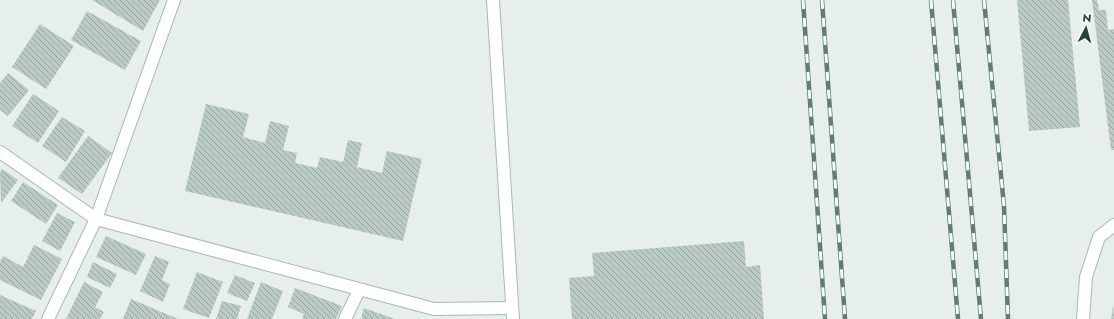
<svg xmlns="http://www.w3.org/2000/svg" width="1114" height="319" font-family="Jost,sans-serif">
<defs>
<pattern id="building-back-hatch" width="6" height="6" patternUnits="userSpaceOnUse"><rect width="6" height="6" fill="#bbcac4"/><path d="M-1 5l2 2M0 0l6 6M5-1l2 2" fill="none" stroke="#98a6a0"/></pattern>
</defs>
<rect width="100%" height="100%" fill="#e6efeb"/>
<!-- building -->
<path fill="url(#building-back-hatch)" d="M92,0H160L143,31Z
M1017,0H1068L1080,127L1029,131Z
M1092,0H1097L1099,10H1106L1108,30L1114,29V150H1111Z
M87,11L141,41L125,70L71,40Z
M40,24L74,46L46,89L12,67Z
M8,73L29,90L8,116L0,110V83Z
M33,94L59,111L38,143L12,126Z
M206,104L249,114L243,137L265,143L270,121L289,126L283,150L297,153L295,163L317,168L320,157L343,162L348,140L362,143L357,167L382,173L387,151L422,159L403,241L185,191Z
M62,117L85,131L66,162L42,146Z
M88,136L112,153L82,194L58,178Z
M2,169L18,180L1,203L0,172Z
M23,182L58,205L46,224L11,201Z
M57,213L75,222L60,251L42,241Z
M106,236L146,254L136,275L96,257Z
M744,241L746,267L760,265L764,319H572L569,278L594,276L592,253Z
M34,245L62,259L41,300L0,280V262L3,256L23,267Z
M155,256L169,262L162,280L170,284L163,302L140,291Z
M93,262L117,274L110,288L87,277Z
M197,272L223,282L209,318L183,309Z
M235,275L255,283L247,301L227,293Z
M84,282L103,292L95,307L104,312L100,319H66Z
M261,282L283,291L272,319H247Z
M295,288L342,306L336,319H302L304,314L288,307Z
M0,295L36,311L32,319H0Z
M131,299L178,319H123Z
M222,301L241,306L237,319H216Z
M1113,305L1114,319H1111Z
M364,308L395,319H361Z"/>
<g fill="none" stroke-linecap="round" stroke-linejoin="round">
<defs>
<path id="street" d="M0,152L96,219L434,309L512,308
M48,319L96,219L174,0
M345,319L359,290"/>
<path id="secondary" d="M493,0L513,319
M1083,319L1086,277L1099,237L1114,225"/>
</defs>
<!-- street casing -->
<use href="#street" stroke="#a8b8b2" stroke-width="14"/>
<!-- secondary casing -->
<use href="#secondary" stroke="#a4bbb3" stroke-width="14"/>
<!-- street -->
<use href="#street" stroke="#fff" stroke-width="12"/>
<!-- secondary -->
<use href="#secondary" stroke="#fff" stroke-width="12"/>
<defs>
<path id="rail" d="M803,0L825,319
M822,0L845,319
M931,0L958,319
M953,0L981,319
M984,0L1004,206L1008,319"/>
</defs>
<!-- rail casing -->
<use href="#rail" stroke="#5f7d75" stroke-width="4.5"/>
<!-- rail -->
<use href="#rail" stroke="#f7fbf9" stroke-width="3" stroke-dasharray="9" stroke-linecap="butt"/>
</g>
<!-- north arrow -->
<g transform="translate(1086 28) rotate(6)" stroke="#f7fbf9" stroke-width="3" paint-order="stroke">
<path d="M0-3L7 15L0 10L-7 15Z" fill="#24423a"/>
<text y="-6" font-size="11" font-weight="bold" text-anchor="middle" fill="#24423a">N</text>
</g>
</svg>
